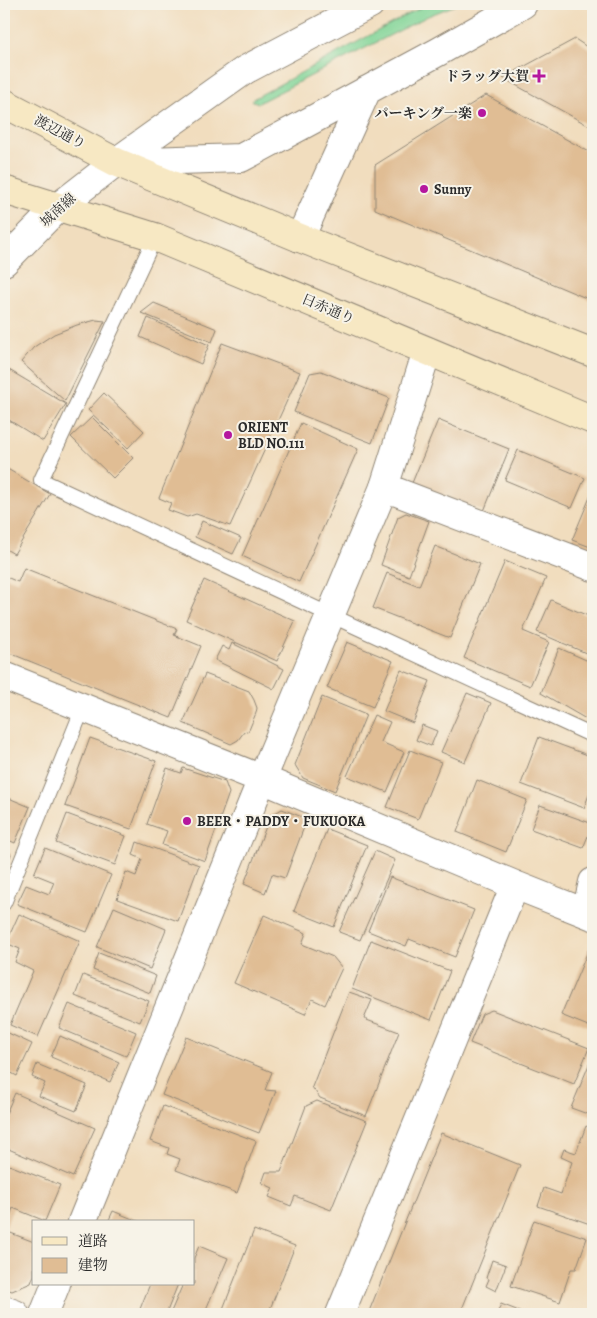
<svg xmlns="http://www.w3.org/2000/svg" width="597" height="1318" font-family="Alegreya,'Noto Serif JP',serif">
<rect width="100%" height="100%" fill="#f7f3e8"/>
<filter id="ink" filterUnits="userSpaceOnUse"><feTurbulence type="fractalNoise" baseFrequency=".02" numOctaves="2"/><feDisplacementMap in="SourceGraphic" scale="10" xChannelSelector="R" yChannelSelector="G"/><feConvolveMatrix kernelMatrix="1 2 1 2 8 2 1 2 1" color-interpolation-filters="sRGB"/></filter>
<filter id="wash" filterUnits="userSpaceOnUse"><feTurbulence type="fractalNoise" baseFrequency=".0096" numOctaves="4" result="noise"/><feDisplacementMap in="SourceGraphic" scale="20" xChannelSelector="R" yChannelSelector="G"/><feGaussianBlur stdDeviation="1.12" result="paint"/><feColorMatrix in="noise" values="0 0 0 0 0 0 0 0 0 0 0 0 0 0 0 0 0 1.4 0 .05"/><feComposite in="paint" operator="in"/></filter>
<g filter="url(#wash)">
<rect width="100%" height="100%" fill="#f1ddbe"/>
<!-- green -->
<path fill="#80d496" stroke="#568060" d="M427,4H458L428,16L258,103L251,100Z"/>
<g id="blocks">
<!-- building -->
<path fill="#e0bd94" d="M575,39L593,51V128L503,78Z
M486,95L593,154V301L375,209V165Z
M154,303L217,329L212,342L141,313Z
M148,318L209,345L201,364L140,337Z
M96,320L105,321L65,401L21,362L34,347L54,334L77,325Z
M222,343L300,372L230,526L196,514L187,517L168,510L171,503L159,498Z
M4,367L66,404L43,441L4,417Z
M321,371L389,398L372,443L294,412L310,373Z
M104,393L144,431L128,448L88,410Z
M92,417L133,458L113,478L71,437Z
M438,420L509,449L484,511L412,483Z
M301,423L358,449L299,582L242,556Z
M518,450L585,478L572,508L505,480Z
M4,467L50,494L14,554L4,548Z
M593,490V548L572,540Z
M406,513L429,521L409,576L381,565L398,517Z
M202,521L241,538L233,554L195,537Z
M435,546L480,564L450,638L373,608L387,573L419,586Z
M505,561L546,578L523,631L549,642L530,686L464,658Z
M24,568L177,629L174,635L201,646L171,718L7,652L4,646V576L18,582Z
M204,580L295,621L277,661L186,620Z
M551,600L593,618V656L537,632Z
M347,642L393,661L373,707L327,688Z
M232,643L284,669L274,689L215,660L222,646L229,650Z
M559,648L593,663V723L541,693Z
M401,670L430,681L413,723L384,711Z
M205,674L249,691L254,700L257,708L256,713L249,730L244,732L238,740L231,744L183,723Z
M467,693L491,703L465,762L441,752Z
M322,697L366,715L335,791L303,778L295,765Z
M374,715L390,722L381,742L404,752L387,792L347,776Z
M422,725L437,731L431,746L416,740Z
M539,737L593,757V784L584,808L521,784Z
M90,738L156,761L131,829L65,806Z
M410,750L441,762L418,819L387,807Z
M167,768L181,773L183,768L225,782L229,793L205,861L162,845L167,831L147,824Z
M477,780L527,800L506,852L457,832Z
M4,796L30,807L15,843L4,838Z
M540,805L593,824L583,848L531,829Z
M282,809L307,819L285,878L272,874L265,893L244,884L270,816Z
M67,814L126,836L115,865L56,843Z
M327,829L367,845L334,927L294,911Z
M137,842L199,865L178,921L117,899L126,872L136,876L142,859L133,855Z
M45,848L111,875L87,932L17,904L26,885L49,894L54,882L34,874Z
M4,851L11,854L4,871Z
M375,851L395,860L360,940L339,932Z
M390,877L474,910L455,957L409,939L406,946L368,931Z
M114,907L166,929L150,969L97,947Z
M19,914L80,941L38,1037L10,1025L33,971L15,962L20,949L6,943Z
M264,915L306,933L302,944L333,957L342,968L325,1005L312,999L305,1014L234,983Z
M593,939V1028L561,1015Z
M371,940L450,971L431,1020L352,989Z
M99,953L156,976L150,993L93,970Z
M83,975L149,1001L140,1022L75,996Z
M349,992L372,1000L364,1019L399,1032L366,1116L320,1098L312,1087Z
M69,1004L136,1032L126,1056L59,1028Z
M492,1010L589,1048L574,1084L470,1043L482,1014Z
M4,1031L32,1044L17,1076L4,1069Z
M60,1036L119,1062L110,1082L51,1057Z
M186,1037L272,1072L265,1090L276,1091L259,1133L162,1095Z
M593,1055V1116L571,1108Z
M37,1064L87,1085L76,1111L39,1096L45,1083L32,1077Z
M15,1093L95,1128L73,1177L4,1147V1118Z
M317,1101L367,1121L331,1210L295,1196L291,1206L269,1197L273,1188L262,1183L266,1172H281L306,1106Z
M163,1106L256,1141L237,1193L176,1170L180,1159L167,1154L169,1148L150,1141Z
M586,1126L593,1129V1225L538,1206L544,1188L561,1194L572,1162L561,1157L564,1149L576,1153Z
M441,1133L520,1165L460,1314H368Z
M4,1163L60,1185L45,1221L13,1208L6,1226L4,1225Z
M113,1211L140,1222H108Z
M534,1220L587,1238L576,1269H571L560,1302L511,1286Z
M254,1230L295,1246L268,1314H221Z
M8,1232L34,1242V1275L31,1283L12,1291L4,1288V1243Z
M199,1246L228,1258L204,1314H170L183,1284H194V1258Z
M492,1260L506,1265L496,1291L486,1286L489,1279L486,1278Z
M150,1284H178L166,1314H138Z
M501,1304L527,1314H497Z"/>
</g>
</g>
<g filter="url(#ink)">
<use href="#blocks" fill-opacity="0" stroke="#8e8474" stroke-width="1"/>
<g fill="none" stroke-linecap="round" stroke-linejoin="round">
<defs>
<path id="service" d="M155,237L41,480L354,626L593,736
M4,903L83,708"/>
<path id="minor" d="M384,487L593,567
M4,676L262,779L515,885L593,916
M586,913L593,882
M4,1310L15,1314
M340,1314L515,885"/>
<path id="tertiary" d="M116,162L241,158L312,120L438,52L523,4
M300,238L367,90
M4,262L58,207L116,162L245,70L370,4
M82,1222L262,779L384,487L427,351
M44,1314L56,1284"/>
<path id="secondary" d="M4,103L116,162L300,238L593,353
M4,190L155,237L593,420"/>
</defs>
<!-- service casing -->
<use href="#service" stroke="#8e8474" stroke-width="16"/>
<!-- minor casing -->
<use href="#minor" stroke="#8e8474" stroke-width="30"/>
<!-- tertiary casing -->
<use href="#tertiary" stroke="#8e8474" stroke-width="30"/>
<!-- secondary casing -->
<use href="#secondary" stroke="#8e8474" stroke-width="30"/>
<!-- service -->
<use href="#service" stroke="#fff" stroke-width="14"/>
<!-- minor -->
<use href="#minor" stroke="#fff" stroke-width="28"/>
<!-- tertiary -->
<use href="#tertiary" stroke="#fff" stroke-width="28"/>
<!-- secondary -->
<use href="#secondary" stroke="#f7e8c3" stroke-width="28"/>
</g>
</g>
<!-- markers -->
<g fill="#b5179e" stroke="#f7f3e8" stroke-width="2">
<path d="M536.5 68.5h5v5h5v5h-5v5h-5v-5h-5v-5h5z"/>
<circle cx="482" cy="113" r="5"/>
<circle cx="424" cy="189" r="5"/>
<circle cx="228" cy="435" r="5"/>
<circle cx="187" cy="821" r="5"/>
</g>
<g text-anchor="middle" dominant-baseline="central" stroke-width="4" stroke-linejoin="round" paint-order="stroke">
<!-- poi labels -->
<g font-size="14" font-weight="bold" fill="#2b2b2b" stroke="#f7f3e8" text-anchor="start">
<text x="529" y="76" text-anchor="end">ドラッグ大賀</text>
<text x="472" y="113" text-anchor="end">パーキング一楽</text>
<text x="434" y="189">Sunny</text>
<text x="238" y="427">ORIENT<tspan x="238" dy="16">BLD NO.111</tspan></text>
<text x="197" y="821">BEER・PADDY・FUKUOKA</text>
</g>
<!-- street labels -->
<g font-size="14" fill="#2b2b2b" stroke="#f7f3e8">
<text transform="translate(60 132) rotate(28)">渡辺通り</text>
<text transform="translate(58 210) rotate(-42)">城南線</text>
<text transform="translate(328 309) rotate(23)">日赤通り</text>
</g>
</g>
<!-- margin -->
<rect width="597" height="1318" fill="none" stroke="#f7f3e8" stroke-width="20"/>
<!-- legend -->
<rect x="32" y="1220" width="162" height="65" fill="#f7f3e8" stroke="#a5a39c"/>
<rect x="42" y="1237" width="25" height="8" fill="#f7e8c3" stroke="#a5a39c"/>
<text x="78" y="1246" font-size="15" fill="#2b2b2b">道路</text>
<rect x="42" y="1258" width="25" height="15" fill="#e0bd94" stroke="#a5a39c"/>
<text x="78" y="1270" font-size="15" fill="#2b2b2b">建物</text>
</svg>
